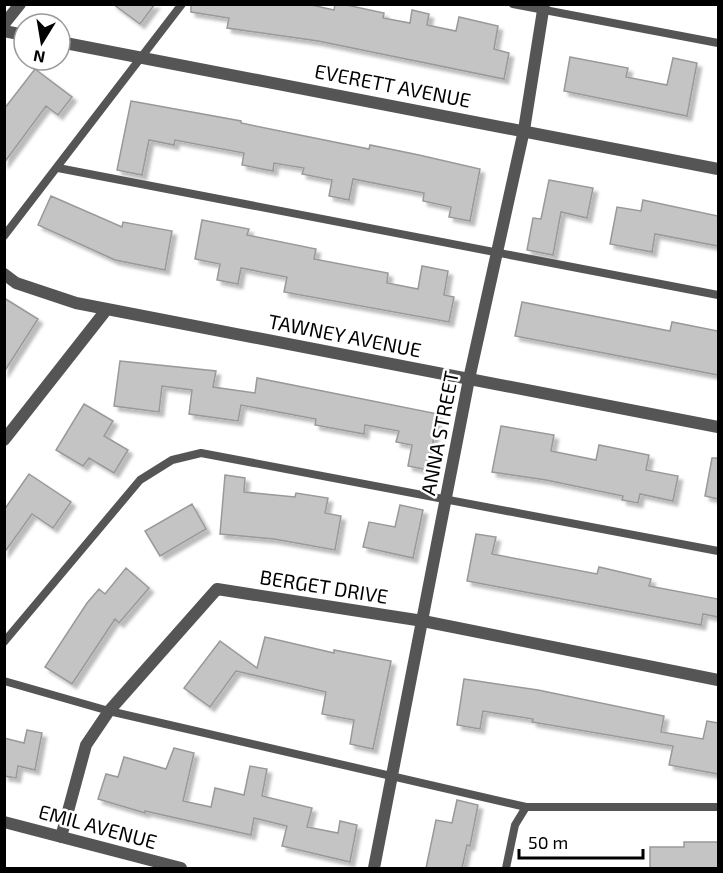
<svg xmlns="http://www.w3.org/2000/svg" width="723" height="873" font-family="'Exo 2',sans-serif">
<defs>
<filter id="shadow"><feDropShadow dx="4.5" dy="4.5" stdDeviation="1.5" flood-color="#0004"/></filter>
</defs>
<rect width="100%" height="100%" fill="#fff"/>
<!-- building -->
<path fill="#c4c4c4" stroke="#999" stroke-width="1.5" filter="url(#shadow)" d="M113,4H155L140,24Z
M191,4H307L334,10L335,4H342L384,13L383,18L410,23L412,10L429,14L427,25L456,31L459,17L498,26L494,49L509,53L504,79L318,41L227,28L229,18L191,12Z
M570,57L628,68L626,77L667,85L673,58L697,63L687,116L564,91Z
M35,69L72,97L58,115L46,106L4,163V109Z
M131,101L241,121V123L369,149L370,145L419,155L480,169L470,221L449,217L451,207L423,201L424,193L353,179L349,200L329,196L332,180L302,174L304,168L274,163L273,171L242,165L244,153L175,140L174,145L149,140L142,175L117,170Z
M549,180L593,188L587,218L561,212L553,255L527,250L533,218L541,219Z
M51,196L122,227L123,222L172,231L165,270L115,260L38,225Z
M643,200L718,216V246L655,234L652,252L610,244L617,207L641,211Z
M202,220L249,229L247,235L316,249L314,259L388,273L387,283L418,289L422,266L448,271L444,295L454,297L449,322L284,292L287,277L241,268L238,284L217,280L220,264L195,259Z
M4,298L38,319L4,372Z
M522,302L670,331L672,322L718,331V375L515,336Z
M120,361L216,371L213,387L255,393L257,378L438,414L428,470L408,466L412,445L396,442L399,431L365,425L364,434L315,425L316,419L241,405L238,421L189,414L192,390L162,386L159,412L114,406Z
M84,404L113,421L104,436L128,450L114,473L89,458L83,466L56,450Z
M501,426L554,435L551,451L596,460L599,445L649,455L646,470L678,476L673,501L640,494L638,503L622,500L623,496L546,480L492,472Z
M712,458H718V499L705,496Z
M29,474L71,502L53,528L32,514L4,553V510Z
M225,475L245,478L244,492L295,497L296,493L328,498L325,513L341,516L335,550L274,539L220,534Z
M192,504L206,529L160,556L145,531Z
M400,505L423,510L413,558L363,547L369,522L395,527Z
M476,534L496,537L492,554L597,574L599,567L651,579L649,586L718,599V617L703,614L701,625L467,581Z
M126,568L149,588L119,623L115,619L72,684L45,667L87,603L99,589L105,594Z
M265,637L334,653V650L391,661L373,749L350,744L354,720L322,714L326,692L236,671L210,707L184,688L220,641L257,668Z
M464,679L538,690L664,716L661,732L703,739L707,721L718,723V774L669,765L673,746L532,722L533,719L483,711L480,729L457,725Z
M27,730L42,733L35,770L18,766L16,778L4,776V738L24,743Z
M174,748L194,753L183,801L211,807L215,788L244,795L250,766L267,769L262,796L312,808L307,827L338,833L340,821L357,825L350,862L282,846L287,826L254,818L251,835L145,811V813L98,799L106,774L118,777L124,757L166,769Z
M457,800L478,805L470,846L467,845L462,868H426L436,820L452,823Z
M684,842H718V868H650V847H684Z"/>
<g fill="none" stroke-linecap="round" stroke-linejoin="round">
<!-- service -->
<path stroke="#555" stroke-width="8" d="M513,4L718,43
M58,168L718,295
M4,236L182,4
M4,642L140,480L172,460L201,453L718,551
M4,681L109,711L526,807H718
M506,868L515,825L526,807"/>
<!-- minor -->
<path stroke="#555" stroke-width="12" d="M4,274L16,283L76,303L718,427
M4,440L107,309
M4,822L181,868
M61,837L86,745L109,711L217,589L423,621L718,680
M374,868L469,379L524,130L544,4"/>
<!-- tertiary -->
<path stroke="#555" stroke-width="12" d="M4,24L20,4
M4,31L24,35
M60,42L718,169"/>
</g>
<g text-anchor="middle" dominant-baseline="central" stroke-width="5" stroke-linejoin="round" paint-order="stroke">
<!-- street labels -->
<g font-size="20" fill="#000" stroke="#fff">
<text transform="translate(393 85) rotate(11)">EVERETT AVENUE</text>
<text transform="translate(345 335) rotate(11)">TAWNEY AVENUE</text>
<text transform="translate(439 433) rotate(-79)">ANNA STREET</text>
<text transform="translate(324 586) rotate(9)">BERGET DRIVE</text>
<text transform="translate(98 826) rotate(15)">EMIL AVENUE</text>
</g>
</g>
<!-- border -->
<rect width="723" height="873" fill="none" stroke="#000000" stroke-width="12"/>
<!-- north arrow -->
<g transform="translate(42 42) rotate(191)"><circle r="28" fill="#ffffff" stroke="#999999" stroke-width="1.5"/>
<path d="M0-4.5L10 22L0 15L-10 22Z" fill="#000000"/>
<text y="-9" font-size="16" font-weight="bold" text-anchor="middle" fill="#000000">N</text>
</g>
<!-- scale -->
<path d="M519 849v9h124v-9" fill="none" stroke="#000000" stroke-width="3"/>
<text x="528" y="849" font-size="18" fill="#000000" stroke="#ffffff" stroke-width="4.5" paint-order="stroke">50 m</text>
</svg>
